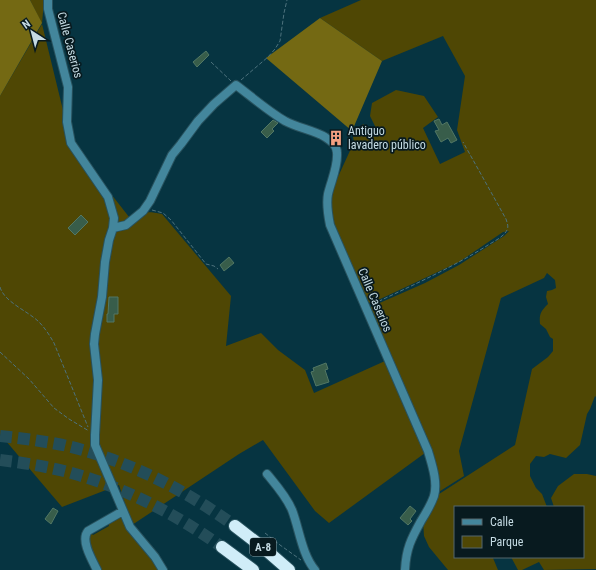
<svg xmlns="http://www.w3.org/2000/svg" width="596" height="570" font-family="'Roboto Condensed',sans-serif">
<rect width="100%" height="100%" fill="#063441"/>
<!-- green -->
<path fill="#4f4704" d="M30,0H44L42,24L71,143L133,222C145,211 145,211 162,214L231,296L226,346L261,333L278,350L305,370L314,393L385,361L425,453L329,523L315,511L263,440L239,454L132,525L119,485L62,507L0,434V96L42,24Z
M361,0H596V397L595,396L590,409L587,414L580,445L566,458L550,454L544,457L536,456L530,464V476L536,488L542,494L547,507H455V557H496L493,558L498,570H448L429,547L424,536L423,521L436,496L515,445L532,369L548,357L553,351V339L550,337L546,329L540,324C539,314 541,311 548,304L546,297L547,291L552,290L556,288L555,280L547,273L544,278L501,298L459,451L464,476L437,493L435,468L369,311L371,307L375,305L425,283L459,265L504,236L509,231L503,232L459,262L376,301L370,303L365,301L331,223V192L354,142L353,137L363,124L371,131L377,130L370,116L372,103L396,90L424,96L438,117L423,128L440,164L465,152L457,130L465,76L443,36L382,61L320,18Z
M574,474H587L596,476V569L544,570L539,562L522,570H518L511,557H583V507H554L551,498L558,486Z
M118,518H121L123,519L146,550L159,570H99L87,538L91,533L93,535L109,526L108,523Z"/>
<!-- forest -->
<path fill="#746913" d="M0,0H30L42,23L0,96Z
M320,18L382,61L352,131L266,58Z"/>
<!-- building -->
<path fill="#385d4a" stroke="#527764" d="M206,51L209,55L197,67L193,62Z
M439,119L442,125L447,122L457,140L451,143L448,138L441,142L435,131L439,130L434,121Z
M273,120L278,123L272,129L274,131L267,138L261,132Z
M81,215L88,222L75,235L68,228Z
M229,257L234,263L224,271L220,265Z
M109,297H118V314H114V322H107V314H108Z
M326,363L328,369L325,370L329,382L316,386L311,372L314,371L313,368Z
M410,506L416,511L410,519L412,521L408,525L400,518Z
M53,508L58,511L51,524L45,519Z"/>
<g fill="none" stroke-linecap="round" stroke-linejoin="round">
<!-- highway-tunnel -->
<path stroke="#234d59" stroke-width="12" stroke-dasharray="12 6" stroke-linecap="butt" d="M0,436C21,438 42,441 63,445C125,459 184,489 235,526
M0,460C25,463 51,467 75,474C128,489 177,515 222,547"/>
<defs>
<path id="minor" d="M48,0V9L68,87L67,122L71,143L108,197L114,218L113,228L109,240L105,262L102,297L95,334L94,344L98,380L95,435V445L130,527L155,557L163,570
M113,228L126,225L143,211L150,201L172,155L181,144L198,121L214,104L236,85C252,97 268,111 285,121C298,128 313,130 325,137C331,141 337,145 337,153C338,167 331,181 328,194C326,204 328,215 330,225L428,451C432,465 438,482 434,496C431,505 426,513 421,521C411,539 406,549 405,570
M267,474C276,485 286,496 292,510C299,528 302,555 315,570
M97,570C92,560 80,540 88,531L123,511"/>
<path id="highway" d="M235,526L266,550L289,570
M222,547L253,570"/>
</defs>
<!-- minor casing -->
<use href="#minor" stroke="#28525e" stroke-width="10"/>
<!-- highway casing -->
<use href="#highway" stroke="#28525e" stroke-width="14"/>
<!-- path -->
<path stroke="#4d727d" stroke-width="1" stroke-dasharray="4 2" stroke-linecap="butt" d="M211,62L231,81
M241,80L268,57L275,49L280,41L284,13L287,0
M152,210L163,213L171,220L206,264L214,266L218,269
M0,287C4,302 28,311 39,322C45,328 50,336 54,343L88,427
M373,304C411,286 449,269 485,247C492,242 503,238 507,230C509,226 507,223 506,219L463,142
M0,352L29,379L54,408L69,419L89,431
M265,533L280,545L301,560"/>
<!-- minor -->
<use href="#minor" stroke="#43869c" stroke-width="8"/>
<!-- highway -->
<use href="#highway" stroke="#d0edf8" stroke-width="12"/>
</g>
<!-- icons -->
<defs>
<symbol id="building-bare" viewBox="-9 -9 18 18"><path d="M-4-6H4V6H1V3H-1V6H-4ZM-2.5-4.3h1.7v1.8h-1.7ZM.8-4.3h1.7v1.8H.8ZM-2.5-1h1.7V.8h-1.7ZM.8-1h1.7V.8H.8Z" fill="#f2a081" stroke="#081a1f" stroke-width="2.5" paint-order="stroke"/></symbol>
</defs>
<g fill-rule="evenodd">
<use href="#building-bare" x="325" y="127" width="22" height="22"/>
</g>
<g text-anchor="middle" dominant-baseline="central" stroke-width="3.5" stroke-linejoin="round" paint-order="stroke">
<!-- shield labels -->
<rect fill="#081a1f" stroke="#8ca1a8" stroke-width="1" x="250" y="538" width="26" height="18" rx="3"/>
<g font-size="11" font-weight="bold" fill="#c5dbe3">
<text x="263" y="547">A-8</text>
</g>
<!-- street labels -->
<g font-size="12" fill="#c5dbe3" stroke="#081a1f">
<text transform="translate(70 45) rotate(75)">Calle Caserios</text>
<text transform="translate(375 300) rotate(67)">Calle Caserios</text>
</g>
<!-- poi labels -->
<g font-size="12" fill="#c5dbe3" stroke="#081a1f" text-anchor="start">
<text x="348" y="131">Antiguo<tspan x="348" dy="14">lavadero público</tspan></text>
</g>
</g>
<!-- legend -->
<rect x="454" y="506" width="130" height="52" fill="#081a1f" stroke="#54676d"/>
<rect x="462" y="519" width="20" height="6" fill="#43869c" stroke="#54676d"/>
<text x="490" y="526" font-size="12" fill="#c5dbe3">Calle</text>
<rect x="462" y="536" width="20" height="12" fill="#4f4704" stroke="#54676d"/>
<text x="490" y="546" font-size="12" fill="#c5dbe3">Parque</text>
<!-- north arrow -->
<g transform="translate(32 32) rotate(324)" stroke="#081a1f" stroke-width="3" paint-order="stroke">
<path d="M0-3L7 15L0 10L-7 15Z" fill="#c5dbe3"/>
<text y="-6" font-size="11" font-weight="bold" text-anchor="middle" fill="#c5dbe3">N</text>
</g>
</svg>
